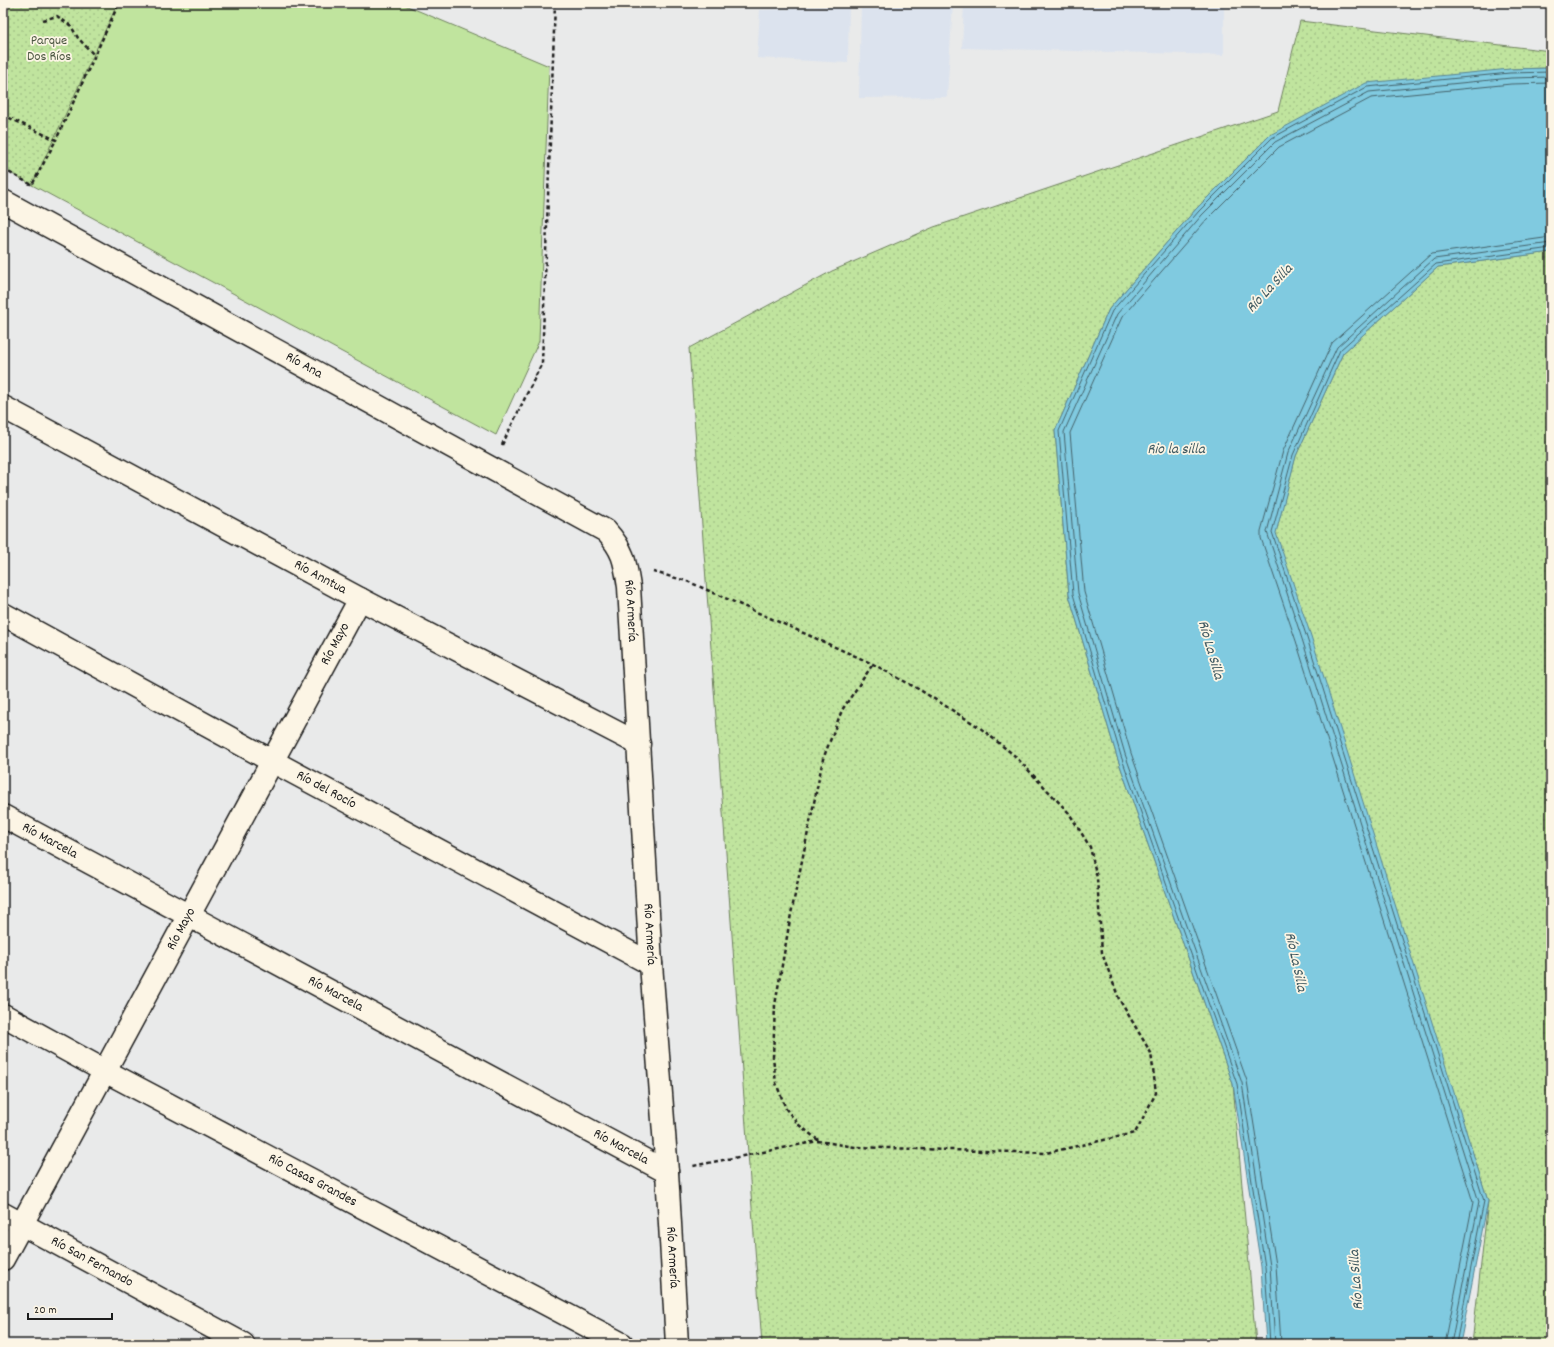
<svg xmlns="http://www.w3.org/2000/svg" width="1554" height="1347" font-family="Dekko,sans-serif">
<defs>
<pattern id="green-dots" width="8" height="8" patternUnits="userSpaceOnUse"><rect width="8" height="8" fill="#c0e49e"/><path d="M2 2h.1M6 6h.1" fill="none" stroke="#a4c388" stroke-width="1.8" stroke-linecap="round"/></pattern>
</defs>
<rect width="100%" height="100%" fill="#e9eaea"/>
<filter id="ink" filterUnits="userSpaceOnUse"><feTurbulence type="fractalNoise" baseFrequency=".025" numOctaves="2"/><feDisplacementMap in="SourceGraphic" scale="8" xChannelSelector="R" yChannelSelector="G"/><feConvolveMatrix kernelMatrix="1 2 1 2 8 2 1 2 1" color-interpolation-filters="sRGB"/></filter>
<g filter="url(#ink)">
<!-- built -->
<path fill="#dce3ee" d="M827,3H849L848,63L757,58L760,10L826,7Z
M861,3H953L947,97L859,98Z
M964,3H1224V55L962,48Z"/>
<!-- green -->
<path fill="url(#green-dots)" stroke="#6e805d" d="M3,3H124L32,185L3,169Z
M1300,21L1551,51V68L1510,69L1270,135L1196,209L1109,309L1055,431L1069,595L1117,757L1233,1084L1256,1344H762L689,348L832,271L934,227L1278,111Z
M1551,252V1344H1472L1488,1201L1275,533L1296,456L1343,353L1438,267Z"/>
<!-- pitch -->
<path fill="#c0e49e" stroke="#6e805d" d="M118,3H400L549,66L539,341L496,435L32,185Z"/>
<!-- water -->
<path fill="#80cae0" stroke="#588492" d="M1551,68V252L1438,267L1343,353L1296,456L1276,533L1311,636L1488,1201L1460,1344H1266L1261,1267L1233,1084L1117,757L1069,595L1055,431L1109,309L1196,209L1270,135L1366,83L1510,69Z"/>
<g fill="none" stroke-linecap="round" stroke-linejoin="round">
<!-- shore -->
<path stroke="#44626a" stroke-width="1" d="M1270,1344L1265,1267L1237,1084L1121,756L1073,594L1059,431L1112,311L1199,211L1272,138L1367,87L1510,73L1551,72
M1275,1344L1270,1266L1242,1083L1125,754L1078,593L1064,432L1117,314L1202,215L1275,142L1369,92L1511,78L1551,77
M1281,1344L1276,1265L1247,1081L1131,753L1084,592L1070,433L1122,317L1207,219L1279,147L1371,98L1511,84L1551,83
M1445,1344L1473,1202L1296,641L1261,538V531L1283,451L1332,343L1431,254L1551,237
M1451,1344L1479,1202L1302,639L1267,532L1288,453L1337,347L1434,259L1551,243
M1456,1344L1484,1201L1307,638L1272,532L1293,455L1340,350L1436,264L1551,248"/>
<defs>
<g id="minor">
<path id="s1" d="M3,201L606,531C624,551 625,561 629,587L651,964L667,1172L677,1344"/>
<path id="s2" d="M3,407L360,599L639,744"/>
<path id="s3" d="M3,614L272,761L651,964"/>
<path id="s4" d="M3,816L667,1172"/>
<path id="s5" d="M3,1015L105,1071L622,1344"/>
<path id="s6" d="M3,1214L243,1344"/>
<path id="s7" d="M3,1259L360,599"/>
</g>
</defs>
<!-- minor casing -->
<use href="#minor" stroke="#1c1c1c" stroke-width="25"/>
<!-- path -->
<path stroke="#1c1c1c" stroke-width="2.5" stroke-dasharray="4 3" stroke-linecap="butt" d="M43,20L57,16L71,26L78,38L95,56
M3,115L56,140L119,3
M3,169L32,185L56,140
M502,445L542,363L555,3
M653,572L687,581L873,664L920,690L979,727L1015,756L1069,813L1090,847L1097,878L1102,953L1119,999L1151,1053L1156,1093L1135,1133L1046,1153L855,1147L818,1141L693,1166
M818,1140L799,1125L786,1109L776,1083L773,1057L775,1005L791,914L823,759L842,710L873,664"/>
<!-- minor -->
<use href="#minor" stroke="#fcf5e5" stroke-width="22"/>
</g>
</g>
<g text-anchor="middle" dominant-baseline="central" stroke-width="3.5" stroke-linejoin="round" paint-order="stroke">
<!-- park labels -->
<g font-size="14" fill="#4d5843" stroke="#fcf5e5">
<text x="49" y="41">Parque<tspan x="49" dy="16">Dos Ríos</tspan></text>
</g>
<!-- street labels -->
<g font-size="14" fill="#1c1c1c" stroke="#fcf5e5">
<text stroke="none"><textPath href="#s1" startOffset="343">Río Ana</textPath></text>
<text stroke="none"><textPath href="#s2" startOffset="360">Río Anntua</textPath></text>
<text stroke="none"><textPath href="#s1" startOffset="773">Río Armería</textPath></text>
<text stroke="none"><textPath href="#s7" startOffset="699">Río Mayo</textPath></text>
<text stroke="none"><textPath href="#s3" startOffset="368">Río del Rocío</textPath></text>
<text stroke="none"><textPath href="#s4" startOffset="53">Río Marcela</textPath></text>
<text stroke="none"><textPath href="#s7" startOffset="375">Río Mayo</textPath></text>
<text stroke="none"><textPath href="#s1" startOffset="1097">Río Armería</textPath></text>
<text stroke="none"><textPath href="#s4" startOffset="377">Río Marcela</textPath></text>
<text stroke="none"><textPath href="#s4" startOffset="701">Río Marcela</textPath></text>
<text stroke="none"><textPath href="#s5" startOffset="351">Río Casas Grandes</textPath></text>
<text stroke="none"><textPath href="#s1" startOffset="1421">Río Armería</textPath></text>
<text stroke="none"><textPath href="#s6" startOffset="101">Río San Fernando</textPath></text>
</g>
<!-- water labels -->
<g font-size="15" font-style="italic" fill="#3f5961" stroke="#fcf5e5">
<text transform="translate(1270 289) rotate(-47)">Río La Silla</text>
<text x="1176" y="450">Rio la silla</text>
<text transform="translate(1210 650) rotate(74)">Río La Silla</text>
<text transform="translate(1295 962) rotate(78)">Río La Silla</text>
<text transform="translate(1357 1280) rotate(-94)">Río La Silla</text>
</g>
</g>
<!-- margin -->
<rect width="1554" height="1347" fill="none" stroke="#fcf5e5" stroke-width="16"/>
<rect x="8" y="8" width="1538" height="1331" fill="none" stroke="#1c1c1c" stroke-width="1.5" filter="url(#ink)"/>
<!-- scale -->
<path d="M28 1313v6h84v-6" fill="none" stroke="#1c1c1c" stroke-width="2"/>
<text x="34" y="1313" font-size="12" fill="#1c1c1c" stroke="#fcf5e5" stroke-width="3" paint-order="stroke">20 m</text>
</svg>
